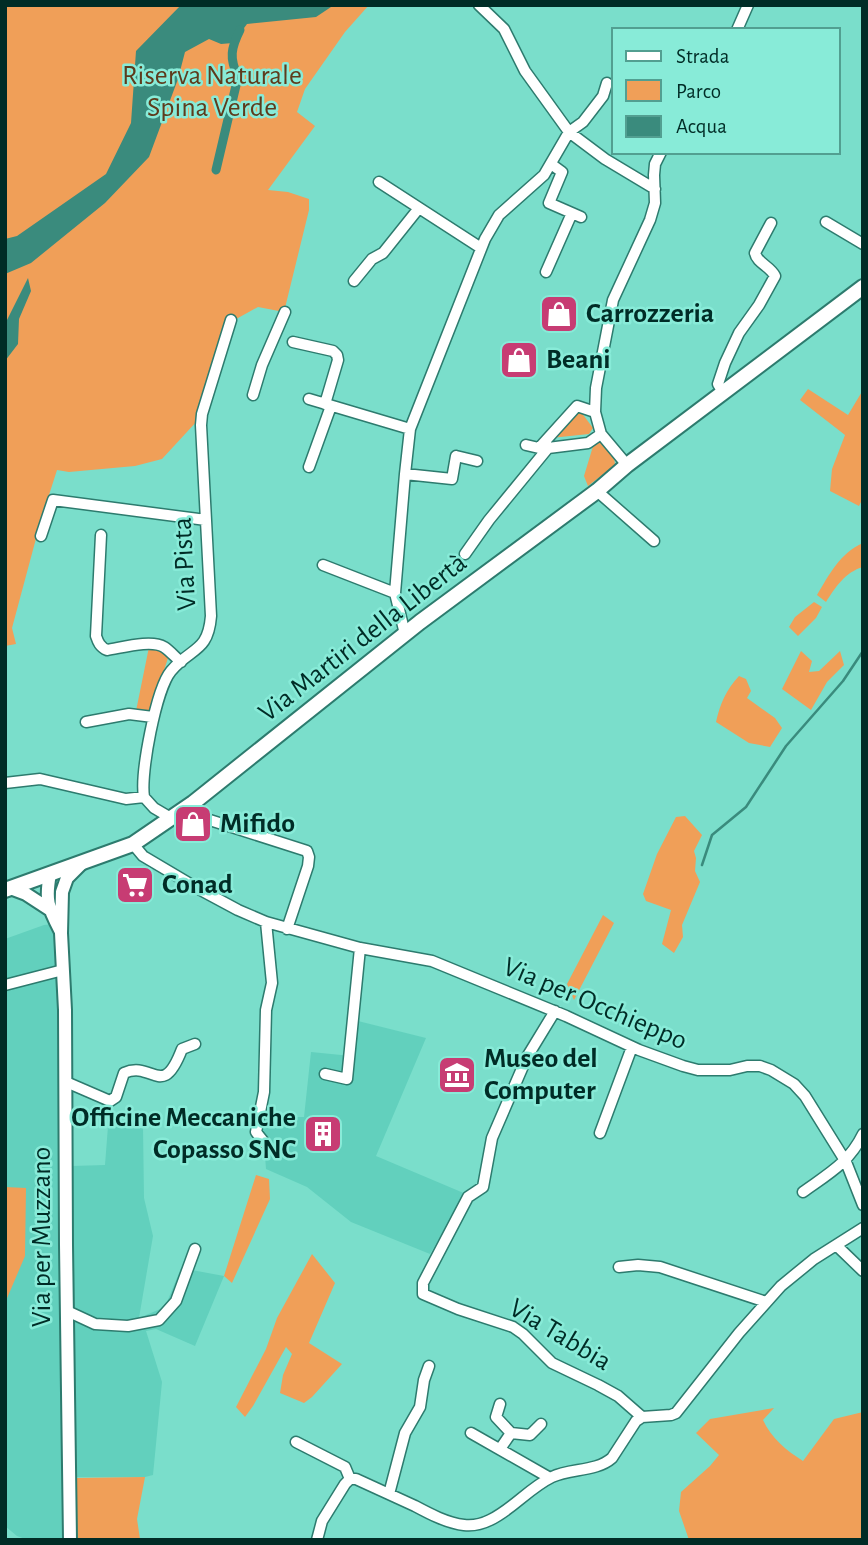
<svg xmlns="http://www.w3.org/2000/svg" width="868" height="1545" font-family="'Alegreya Sans',sans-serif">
<rect width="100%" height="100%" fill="#7adecb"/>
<!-- built -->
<path fill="#62d0bd" d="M53,924L58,950L62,1540H28L17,1536L5,1526V939L44,925Z
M358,1021L426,1038L376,1156L466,1194L430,1254L351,1222L307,1187L266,1169L262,1117H304L311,1052L351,1056Z
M108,1126L143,1127L144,1198L153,1236L139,1318L165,1307L181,1268L224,1276L195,1346L156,1329L146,1331L162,1382L153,1475L145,1477H74L70,1226L72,1166L105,1165Z"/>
<!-- green -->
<path fill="#f09f58" d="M5,5H369L345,32L305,89L297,112L315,126L268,190L288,192L309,199V210L284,312L258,307L229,323L198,420L162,459L135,466L69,472L57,470L41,520L12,628L16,644L5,646Z
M808,389L848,415L863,390V498L859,506L830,491L832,469L845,435L800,400Z
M578,408L593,428L589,434L551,438Z
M599,438L614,456L615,465L588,486L584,476L594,443Z
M863,543V567C845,572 835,588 826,602L817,595C829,575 840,553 863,543Z
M814,602L822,607L816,618L798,636L789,627L795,617Z
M149,647L162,649L168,654V658L151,710L147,712L136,711Z
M801,651L812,661L809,672L819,671L840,651L844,665L827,682L811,710L782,689Z
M739,676L746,679L751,691L747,698L775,718L782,728L770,747L749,743L716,722C720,704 726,690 739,676Z
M685,816L702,835L694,851L696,858L695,871L700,882L682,925L683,937L674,953L662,944L671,910L646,901L643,894L657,854L676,817Z
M603,915L614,923L574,1000L567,984Z
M256,1175L269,1179L270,1199L232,1283L224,1276Z
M5,1187L26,1188L25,1256L5,1303Z
M312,1254L335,1283L309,1343L342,1364L312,1397L304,1403L280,1393L283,1375L292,1354L286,1347L253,1406L245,1417L236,1407L266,1349L277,1318Z
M774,1408L763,1420C771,1438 787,1451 803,1461L834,1419L863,1412V1540H689L679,1511L681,1492L710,1466L719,1455L696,1433L710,1419Z
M145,1477L137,1519L140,1539L75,1540L74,1478Z"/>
<!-- water -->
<path fill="#3a8b7d" d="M181,5H334L316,17L247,24L233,43L221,44L209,39L185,52L178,79L149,157L105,203L31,263L5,274V239L17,236L106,174L131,123L136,51Z
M28,278L31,291L19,319L18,344L5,361V324Z"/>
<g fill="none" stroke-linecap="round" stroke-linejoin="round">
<!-- stream -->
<path stroke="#3a8b7d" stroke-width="2.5" d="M702,865L712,835L746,807L786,746L843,681L863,651"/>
<!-- canal -->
<path stroke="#3a8b7d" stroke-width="9" d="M216,170L238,77C229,58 231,48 240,30"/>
<defs>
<path id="minor" d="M479,5L504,29L525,71L569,132L605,159L655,189
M737,30L748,5
M551,164L562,172L549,203L581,217
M379,182L481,248
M826,222L863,244
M546,272L572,213
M354,281L372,259L383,253L419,208
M293,342L333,351L337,355L338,360L325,404
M723,392L718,384L725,363L739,333L759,305L775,276C770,266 757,263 755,253L771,223
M253,395L262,365L285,312
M309,399L410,429
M526,445L539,448L577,406L595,412
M627,465L601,434L595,412L596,388L613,300L650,220L655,203L654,175L655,164L661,152
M309,467L331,406
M405,474L452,479L456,456L477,461
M597,491L654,541
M101,535L96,636C98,642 100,647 107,650C121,648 151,639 164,647C170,651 175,657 181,662
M41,536L53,500L206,520
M465,554L489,520L548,448L588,443L601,434
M323,565L395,593
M405,634L395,593L405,474L410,429L485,239L499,215L544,175L569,132L583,122L603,96L607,83
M86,722L129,714L153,717
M5,783L40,779L126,799L144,797
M184,809L194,815L307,851L309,857L308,866L287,929
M171,818L154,808L144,797C140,774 156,689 171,671C191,647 208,653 211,616L201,425L202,414L231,320
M133,844L143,856L197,888L238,910L266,922L360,948L432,961L566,1016L639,1050L683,1066L698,1070H730L747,1066H760L771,1070L794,1084L805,1096L846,1162L863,1205
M266,922L272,983L266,1010L264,1092L256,1132L268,1147
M5,985L63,970
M555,1011L527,1057L492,1138L483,1187L468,1197L423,1283V1294L458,1309L513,1327L523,1334L552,1363L598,1385L618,1396L642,1417
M325,1074L347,1079L360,948
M66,1082L110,1101L116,1097L124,1073C153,1060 162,1101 182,1049L195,1044
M600,1133L632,1047
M803,1192C828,1174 849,1163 863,1134
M836,1245L863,1271
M619,1267L638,1265L660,1267L766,1302
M67,1311L95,1324L128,1326L159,1320L176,1301L195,1249
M500,1404L496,1417L511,1433L500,1449
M642,1417L671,1415L676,1413L739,1333L781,1286L814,1259L863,1228
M471,1433L550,1478
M511,1433L530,1435L541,1424
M296,1442L345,1467L350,1479
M389,1494L405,1433L420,1407L424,1380L429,1366
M317,1540L322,1521L345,1484L350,1479H356C376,1488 395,1497 415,1506C430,1514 447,1523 464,1525C473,1526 482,1524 490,1520C513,1509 529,1488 552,1477C570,1468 596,1472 612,1458L636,1421L642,1417"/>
<path id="tertiary" d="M50,874C45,900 48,907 60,930
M10,888L26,894L49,909
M70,1540L66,1245L65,1010L61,933L62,892L67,878L82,863"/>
<path id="secondary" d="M5,890L133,844L193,803L420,622L597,491L627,465L863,287"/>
</defs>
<!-- minor casing -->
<use href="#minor" stroke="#2d7b6e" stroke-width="13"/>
<!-- tertiary casing -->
<use href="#tertiary" stroke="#2d7b6e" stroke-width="16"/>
<!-- secondary casing -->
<use href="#secondary" stroke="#2d7b6e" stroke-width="18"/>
<!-- minor -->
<use href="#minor" stroke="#fff" stroke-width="10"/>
<!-- tertiary -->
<use href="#tertiary" stroke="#fff" stroke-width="12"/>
<!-- secondary -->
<use href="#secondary" stroke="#fff" stroke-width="14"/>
</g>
<!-- icons -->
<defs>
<symbol id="shop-square" viewBox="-11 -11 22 22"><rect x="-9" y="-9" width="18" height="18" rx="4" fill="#c73c73" stroke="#88ebd8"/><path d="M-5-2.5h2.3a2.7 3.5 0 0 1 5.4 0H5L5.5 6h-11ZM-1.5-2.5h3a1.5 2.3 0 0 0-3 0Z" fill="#fff"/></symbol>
<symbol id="supermarket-square" viewBox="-11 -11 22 22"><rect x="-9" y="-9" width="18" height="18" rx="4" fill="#c73c73" stroke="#88ebd8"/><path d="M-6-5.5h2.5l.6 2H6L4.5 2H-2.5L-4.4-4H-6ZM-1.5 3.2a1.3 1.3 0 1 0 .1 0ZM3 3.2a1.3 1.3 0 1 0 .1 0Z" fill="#fff"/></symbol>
<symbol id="museum-square" viewBox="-11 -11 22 22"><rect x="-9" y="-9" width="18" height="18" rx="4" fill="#c73c73" stroke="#88ebd8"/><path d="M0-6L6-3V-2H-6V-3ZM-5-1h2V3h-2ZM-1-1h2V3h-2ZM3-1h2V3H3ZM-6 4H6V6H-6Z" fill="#fff"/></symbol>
<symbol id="building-square" viewBox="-11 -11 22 22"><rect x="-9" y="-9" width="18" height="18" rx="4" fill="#c73c73" stroke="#88ebd8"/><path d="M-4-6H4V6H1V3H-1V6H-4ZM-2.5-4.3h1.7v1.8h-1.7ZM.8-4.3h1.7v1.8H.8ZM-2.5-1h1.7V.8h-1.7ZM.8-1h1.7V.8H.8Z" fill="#fff"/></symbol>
</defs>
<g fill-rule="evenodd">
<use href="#shop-square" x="537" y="292" width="44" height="44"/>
<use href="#shop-square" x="497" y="338" width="44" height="44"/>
<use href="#shop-square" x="171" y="802" width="44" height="44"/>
<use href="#supermarket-square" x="113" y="863" width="44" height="44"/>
<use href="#museum-square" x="435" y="1053" width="44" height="44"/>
<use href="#building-square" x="301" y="1112" width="44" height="44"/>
</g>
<g text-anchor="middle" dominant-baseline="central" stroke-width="5" stroke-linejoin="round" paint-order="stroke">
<!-- park labels -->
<g font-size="28" fill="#5e3b1c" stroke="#88ebd8">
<text x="212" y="76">Riserva Naturale<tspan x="212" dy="32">Spina Verde</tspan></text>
</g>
<!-- poi labels -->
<g font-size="28" font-weight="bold" fill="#002c26" stroke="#88ebd8" text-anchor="start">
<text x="586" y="314">Carrozzeria</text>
<text x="546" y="360">Beani</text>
<text x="220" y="824">Mifido</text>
<text x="162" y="885">Conad</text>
<text x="484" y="1059">Museo del<tspan x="484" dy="32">Computer</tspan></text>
<text x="296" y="1118" text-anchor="end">Officine Meccaniche<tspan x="296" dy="32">Copasso SNC</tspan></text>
</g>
<!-- street labels -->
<g font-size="28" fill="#002c26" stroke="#88ebd8">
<text transform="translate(185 564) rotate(-93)">Via Pista</text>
<text transform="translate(363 638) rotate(-38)">Via Martiri della Libertà</text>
<text transform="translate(595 1004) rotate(23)">Via per Occhieppo</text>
<text transform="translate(42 1237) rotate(-90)">Via per Muzzano</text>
<text transform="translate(560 1335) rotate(31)">Via Tabbia</text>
</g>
</g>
<!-- border -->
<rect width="868" height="1545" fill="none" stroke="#002c26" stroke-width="14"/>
<!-- legend -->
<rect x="612" y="28" width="228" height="126" fill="#88ebd8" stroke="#529f91" stroke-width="2"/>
<rect x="626" y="51" width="35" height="10" fill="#ffffff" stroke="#529f91" stroke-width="2"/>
<text x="676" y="63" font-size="21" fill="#002c26">Strada</text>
<rect x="626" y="80" width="35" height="21" fill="#f09f58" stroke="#529f91" stroke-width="2"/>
<text x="676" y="98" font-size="21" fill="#002c26">Parco</text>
<rect x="626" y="116" width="35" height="21" fill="#3a8b7d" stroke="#529f91" stroke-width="2"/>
<text x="676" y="133" font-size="21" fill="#002c26">Acqua</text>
</svg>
